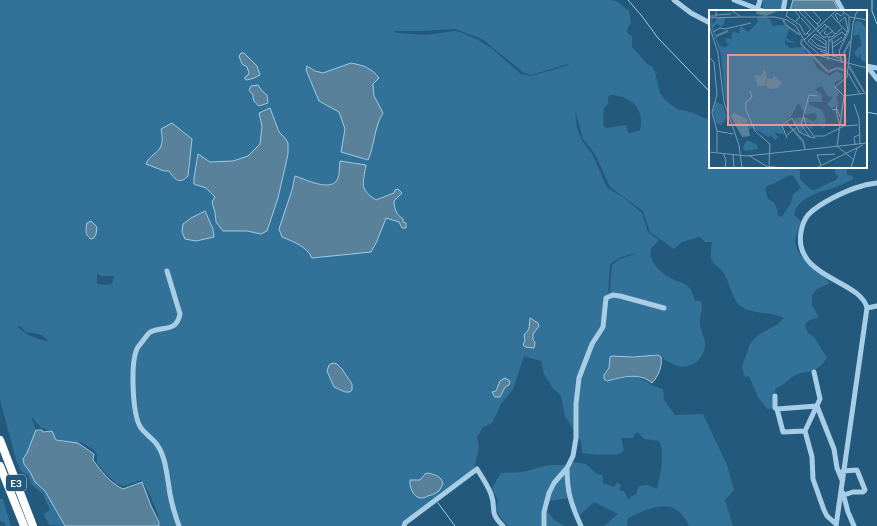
<svg xmlns="http://www.w3.org/2000/svg" width="877" height="526" font-family="Lato,sans-serif">
<rect width="100%" height="100%" fill="#23597c"/>
<!-- green -->
<path fill="#337298" fill-rule="evenodd" d="M0,0H612L618,2L629,11L631,23L627,29L628,34L632,36V47L648,65L652,66L655,72L660,93L665,100L677,109L694,113L703,118L710,119V167H796L800,171V179L810,189L814,190L836,180L838,176L835,173L834,167H850L847,169V175L853,176V179C847,182 842,185 836,187C820,192 797,197 794,215L801,221C800,227 795,236 795,242C797,260 820,270 830,283L817,289L812,295V305L819,317L808,321L805,325L808,333L814,337L827,358C824,362 820,367 816,369C809,373 801,372 794,376C787,380 784,385 776,388L774,395L773,408L767,409L758,397L749,376L745,377L742,367L750,344L758,335L778,324L784,318C770,312 754,314 742,307C731,301 730,280 723,272C719,267 713,265 711,258C710,253 712,247 712,242H705L700,237L682,242L674,249L650,232L643,211L610,187L595,154L583,139L575,110L577,128L582,141L593,155L607,188L623,197L642,213L648,232L659,240L651,249L650,255C653,262 657,269 663,273C678,286 689,277 695,301H701C704,308 699,315 700,323C700,330 705,337 705,344C705,359 690,371 675,365C668,363 662,357 656,354L644,356H610C609,359 610,363 609,366C608,373 601,374 605,381L635,376L649,383L651,385L663,389L664,400L675,415L703,414L727,465L734,490L725,500L733,526H689C687,522 685,518 682,515C669,498 643,511 628,518L627,526H604L618,514L594,502L580,515L570,498L549,501L547,511L553,519L564,526H508L500,517L496,508L498,501L492,488L501,473L523,472L548,465H564L574,462L586,464L597,474L602,475L603,478V483L614,487L617,483L621,485L619,490L625,492L628,499H630L631,496L636,495L639,486L647,485L657,489C660,474 666,455 659,441L644,439L638,432L635,434L633,438H621L624,450C622,452 621,453 619,454C614,456 588,454 582,453L581,441L565,416L561,396L552,387L544,374L541,361L524,356L513,389L501,404L492,423L483,427L477,437L479,448L474,468L404,522L402,521V526H160C161,517 147,487 141,480L124,486L117,484L105,473L97,463V454L94,450L79,441L78,443L56,440L52,431L41,428L32,417V419L36,430L27,453L23,459L24,464L30,472L35,482L45,491L65,526L49,525L44,514L50,510L43,494L32,485L28,475L22,472L17,463L0,400ZM455,29L482,39L524,73L531,75L568,64L569,65L531,76L521,74L491,48L478,40L460,32L454,31L427,35L397,33L394,31H422ZM611,95C632,96 645,109 640,130L634,132L628,133L626,125L606,128L603,125L604,108L608,104V97ZM790,175L793,176L801,188L793,194L791,203L782,217L778,216C777,208 776,202 768,199L765,189L768,185L773,184ZM636,253L635,254L620,259L612,265L610,291L608,293L610,264L621,257ZM98,274L101,276H114L112,284L106,285L97,284V275ZM17,326H20L26,332C37,334 41,332 49,342C37,339 25,335 17,326Z
M763,0H783L781,11H770L763,9Z
M0,499H3L11,526H6L4,522L0,521Z"/>
<!-- water -->
<path fill="#598199" stroke="#9bcbe6" d="M793,0H833L839,11H795L790,10Z
M241,53H244L257,66L260,75L254,78L247,80L245,79V77L248,75L249,73L247,67L242,64L239,56Z
M351,63C362,65 372,68 379,78L373,84L374,96L383,113C374,127 375,144 368,160L341,152L345,129L339,112L319,101L306,70L307,66L315,71L323,73Z
M258,85L262,91L267,95L268,103L259,106C254,102 253,101 253,95L249,90L251,86Z
M270,108L279,132L285,138L288,143V154L278,198L267,231L261,234L247,231H223L216,222L215,212L212,202L215,197L206,188L194,184V178L198,154L210,162L233,161L248,156L260,144L262,126L259,113Z
M172,123L192,139L188,176C180,185 174,179 169,171H164L146,164C149,156 159,152 161,146C163,141 162,135 161,129Z
M340,161L366,165C363,184 359,189 376,200L394,193L395,190L398,189L402,193L394,201C394,209 397,215 403,219V222L406,223V228H402L399,222L386,218L377,241L371,252L312,258C306,246 294,242 282,237L279,229L292,190L295,176C305,179 330,192 337,180C340,175 339,167 340,161Z
M205,211L213,229L214,237L196,241L185,239L182,232L183,224L191,218Z
M91,221L97,227L96,234L94,238L91,239C84,234 86,230 87,223Z
M530,318L538,323L539,326L533,334V340L535,342L534,348L525,347L523,345L525,340L524,335L529,329Z
M658,355L661,357C663,365 658,377 652,383C639,372 623,377 607,381L604,379V375L609,368L610,357L612,356L633,357Z
M333,363L337,364L342,369L352,384V390L350,392H345L334,387L327,371L329,365Z
M505,378L510,381L509,385L505,387L500,397H495L492,392L496,391L500,381Z
M36,430H42L43,432L52,431L56,440L78,443L94,454L93,460C101,471 110,483 123,489L142,482L151,506L159,522V526H65L45,491L35,482L30,472L24,464L23,459L27,453Z
M428,473C435,475 442,476 443,484L439,491L432,495C427,495 427,498 422,498C414,499 409,487 410,480H420L425,474Z"/>
<g fill="none" stroke-linecap="round" stroke-linejoin="round">
<!-- stream -->
<path stroke="#9bcbe6" stroke-width="1" d="M628,0L641,15L658,38L710,92
M872,0V11L877,24
M866,112L877,114
M438,503L455,526"/>
<!-- minor -->
<path stroke="#a7cee5" stroke-width="5" d="M674,0L691,13L710,23
M734,0L763,11
M837,0L843,11
M757,11L760,0
M783,11L785,0
M866,66L877,68
M867,66L877,79
M167,271L180,314C176,334 161,325 149,333C148,334 139,346 138,347C130,360 132,415 141,428C145,433 150,437 154,441C159,446 162,453 164,460C167,471 168,482 170,494C172,505 175,515 179,526
M867,308L877,306
M814,372L820,399L805,431L812,457L813,479L824,510L827,516L836,524
M775,396V408L777,409L783,432L805,431
M777,409L817,406L834,449L837,468L842,480
M567,468C567,492 571,504 581,526
M843,471L857,470L865,490L863,492H853L844,495
M843,493L848,512L854,526
M404,526L405,523L477,469C482,477 488,486 491,494C497,510 488,511 503,526
M544,526V512L549,493L554,483L567,468L573,456L576,438V404L579,378L592,344L603,327L606,298L613,295L620,296L664,308
M836,526L867,308C861,280 793,278 801,232C802,226 804,220 808,215C819,203 847,190 862,186C867,184 872,184 877,183"/>
<!-- highway -->
<path stroke="#fff" stroke-width="8" d="M0,440L33,526
M0,466L24,526"/>
</g>
<g text-anchor="middle" dominant-baseline="central" stroke-width="3.5" stroke-linejoin="round" paint-order="stroke">
<!-- shield labels -->
<rect fill="#23597c" stroke="#bdcdd8" stroke-width="1" x="6" y="475" width="20" height="16" rx="3"/>
<g font-size="10" font-weight="bold" fill="#fff">
<text x="16" y="483">E3</text>
</g>
</g>
<!-- overview -->
<g transform="translate(709 10)">
<rect width="158" height="158" fill="#23597c"/>
<path d="M56,7L62,10L63,16L75,15L83,19L80,20L77,28L86,33L78,32L76,28V34L81,38L95,37L97,43L103,46L108,58L120,66L128,61L134,65L133,69L125,73L130,83L127,88L130,93L123,99L118,94L124,87L118,86L113,76L106,79L113,85V92H101L100,95L113,100L117,110L115,119L109,113L103,114L104,119L101,118V113L94,112L93,114L99,118L93,119L94,124L91,122L85,113L86,108L97,107L103,111L107,110L108,105L104,103L97,105L89,93L82,107L73,115L75,124L65,123L69,127L67,130L61,125L58,130L59,127L44,118L40,119L38,109L24,102L22,107L25,111L29,119L26,115L21,107L16,87L12,45L0,11L2,14V10L3,9L4,15L8,8H16L15,14L12,17L8,14L4,18L7,26L12,25L7,28L11,36L15,37L21,35L18,34L16,28L22,29L24,21L31,24L30,20L32,16L39,22L49,12L48,8ZM149,10L157,17L158,53L152,50V44L149,48L145,44L150,36H153L150,24L145,26V14ZM7,92L14,95L18,108L12,115L7,113L4,100ZM38,130L47,134L49,139L36,141L34,137Z" fill="#337298"/>
<path d="M48,0L58,1L71,0L57,6L47,4ZM55,59L58,64L55,76H49L45,65L52,66ZM64,66L68,67L69,71L72,70L73,75L71,74L69,78L61,79L56,75L58,68L64,69ZM24,102L38,109L41,126L33,127L22,107Z" fill="#598199"/>
<path fill="none" stroke="#598199" stroke-width="2" d="M74,10L77,15L91,25M7,26L19,21M93,29L92,34L119,62L128,58L138,61M137,51L135,43L141,31M140,56L155,82M78,113L94,131L96,139"/>
<path fill="none" stroke="#7b9bb0" stroke-width="1" d="M22,0L32,7H66L78,10L87,16L97,33L112,46L158,58M79,0L77,6L91,15L96,25L98,23L101,26M85,0L91,7L87,11M89,0L114,27H123L133,18M94,0L110,16M103,0L112,10L108,14M132,0L141,7L158,10M7,5L22,4M122,5L138,22M0,6H7V0M0,8L31,7M92,8L102,19L98,23M127,11L129,9L126,5L128,3L132,6L135,3M0,15L9,43L15,92L30,135L33,158M117,21L115,23L118,25L124,21M4,22L11,18L16,19L42,13M108,22L116,14L118,17M110,24L119,16L126,24M104,26L117,35M102,29L108,35L117,38M95,30L128,0M123,30L124,47M120,31L133,22L136,25M123,34L133,27M124,37L134,30L139,20L136,7L129,13M111,41L133,49M117,45V31L106,24L99,31L108,38L117,41M0,47L5,52L8,85L3,102L8,121V142M119,50L120,28M133,53L130,41L140,21V7M139,63L151,84M41,81L43,87L37,92V100L46,121L61,134L60,155M135,86L158,83M145,94L150,108L151,134M128,95L127,102L131,115M123,100L128,99L131,107M95,107L97,115L106,128L101,127L92,115L100,85L108,86M8,121L24,124M78,125L88,117M106,126H115L135,116L149,115M78,128L73,115L83,108L90,122L101,127M146,134L145,127L150,125M0,142L38,146L158,133M14,143L17,150L16,158M24,144L25,158M39,145L57,156L72,158M145,150L128,136L135,86L126,77L138,67L144,14L147,3L151,0M112,155L108,145L126,144M34,158H47M107,158L154,135M142,158L148,138"/>
<path fill="#ea9494" fill-opacity="0.15" stroke="#ea9494" stroke-width="2" d="M19,45H136V115H19Z"/>
<rect width="158" height="158" fill="none" stroke="#fff" stroke-width="2"/>
</g>
</svg>
